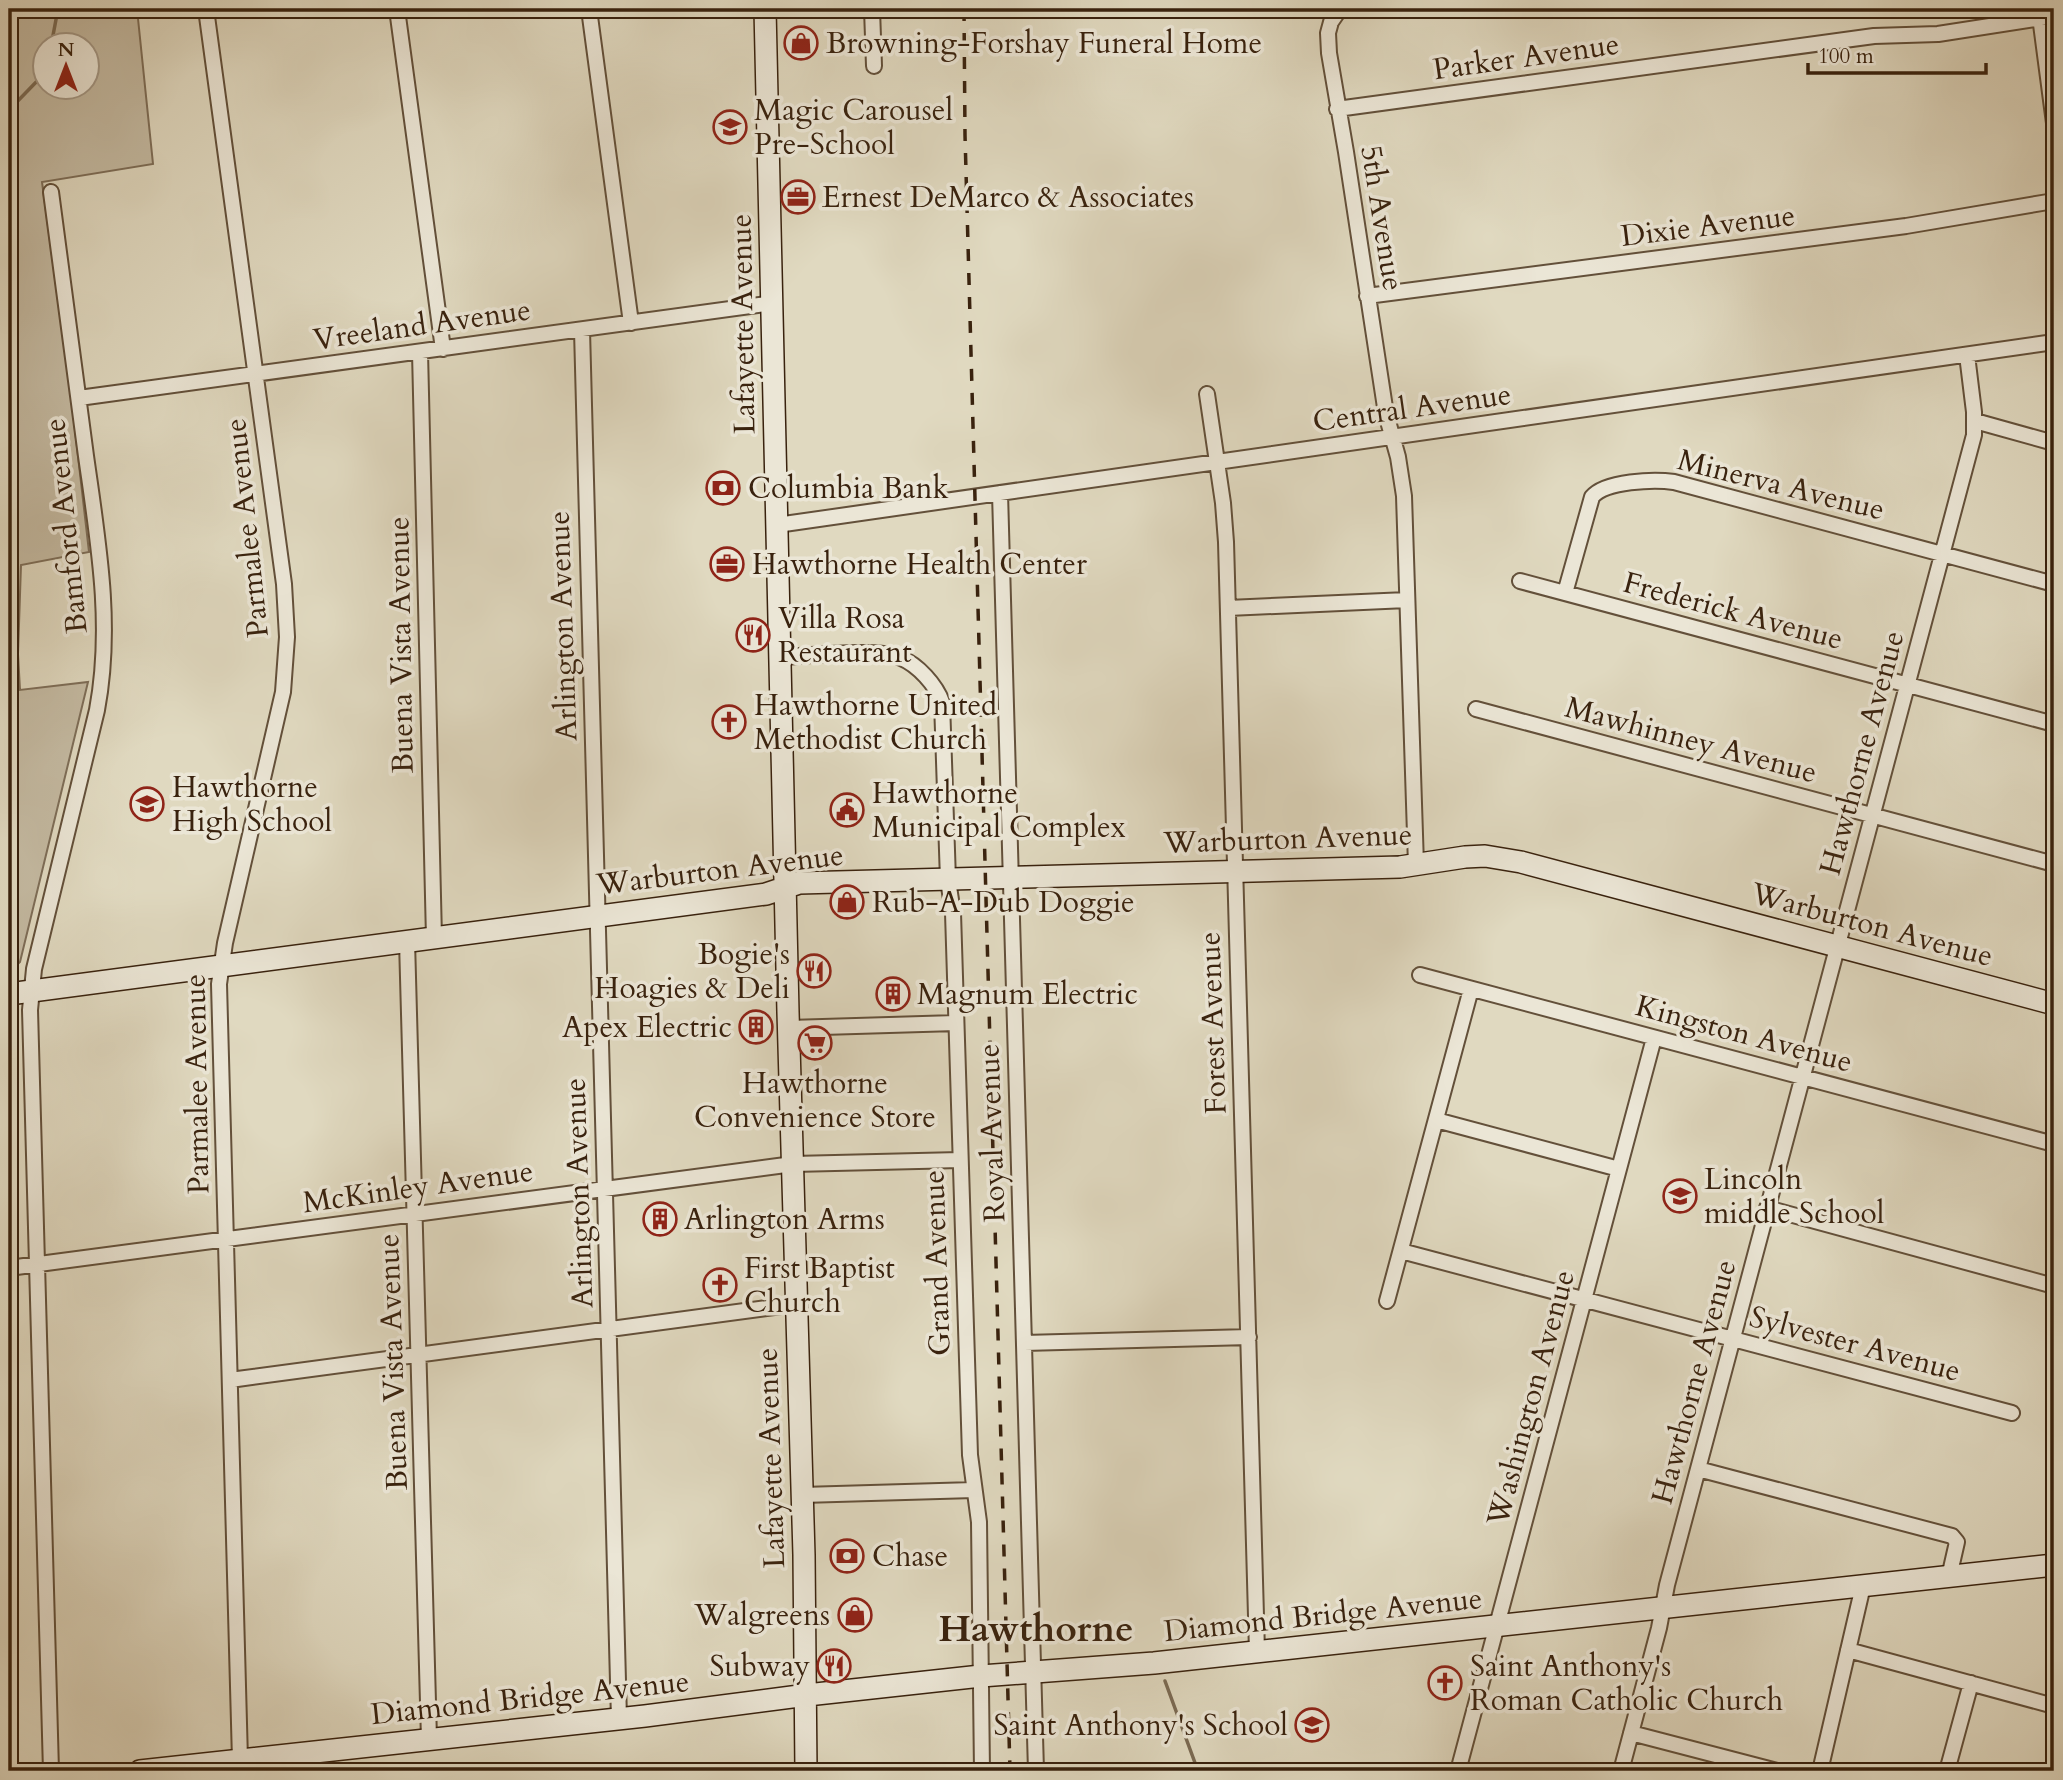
<svg xmlns="http://www.w3.org/2000/svg" width="2063" height="1780" font-family="Cardo,serif">
<rect width="100%" height="100%" fill="#e0d9c0"/>
<filter id="stains"><feTurbulence type="fractalNoise" baseFrequency=".00286" numOctaves="4"/><feColorMatrix values="0 0 0 0 .2 0 0 0 0 .09 0 0 0 0 .02 0 0 0 .5 -.17"/></filter>
<radialGradient id="worn" r=".72"><stop offset=".6" stop-color="#630" stop-opacity="0"/><stop offset="1" stop-color="#630" stop-opacity=".3"/></radialGradient>
<!-- green -->
<path fill="#c4baa2" stroke="#7e6e58" stroke-width="2" fill-rule="evenodd" d="M9,9H137L153,164L42,182L72,404L89,552L21,565L18,654L20,690L88,682L20,962L9,972ZM46,46H88V88H46Z"/>
<g fill="none" stroke-linecap="round" stroke-linejoin="round">
<!-- stream -->
<path stroke="#7b6b54" stroke-width="3.5" d="M51,46L58,9
M9,110L42,76L46,63
M1165,1681L1198,1771"/>
<defs>
<path id="street" d="M206,9L284,584L287,637L283,692L225,943L219,984L240,1760
M397,9L443,349
M589,9L631,323
M872,9L874,66
M1340,9L1331,22L1328,33L1329,53L1346,152L1386,414L1398,457L1404,496L1416,865
M2039,9L2054,123
M1337,109L1874,36L1938,34L2054,16
M51,192C63,280 75,368 86,456C98,541 113,625 97,710L34,969L30,1010L51,1771
M1367,296L1906,226L2054,201
M582,330L619,1719
M420,352L434,938
M1207,394L1223,503L1226,542L1257,1652
M79,398L773,303
M1975,421L2054,443
M1000,493L1036,1771
M777,525L2054,342
M1520,581L2054,724
M1565,593L1592,497C1605,481 1654,479 1674,482L2054,584
M1228,608L1407,600
M780,657C807,656 881,648 901,658C918,665 936,685 942,702L948,880L953,913L970,1455L979,1522L982,1771
M1476,709L2054,864
M407,941L429,1739
M1420,975L2054,1144
M789,1028L956,1023
M1436,1120L1619,1169
M1767,1208L2054,1286
M1401,1251L2012,1413
M9,1268L793,1164L960,1160
M1387,1301L1471,989
M1024,1343L1249,1337
M230,1380L797,1304
M1698,1469L1952,1536L1957,1542L1949,1577
M802,1495L974,1490
M1848,1650L2054,1706
M1631,1733L1777,1771
M1458,1771L1654,1038
M1621,1771L1659,1628L1667,1585L1974,435V412L1967,355
M1820,1771L1863,1586
M1947,1771L1971,1683"/>
<path id="secondary" d="M765,9L788,1012L804,1555L806,1771
M9,994L766,894L799,883L1400,867L1465,857L1485,856L1521,862L2054,1004
M140,1771L645,1716L807,1695L981,1676L1154,1663L2054,1565"/>
</defs>
<!-- street casing -->
<use href="#street" stroke="#63503a" stroke-width="18"/>
<!-- secondary casing -->
<use href="#secondary" stroke="#39220e" stroke-width="24"/>
<!-- street -->
<use href="#street" stroke="#ebe6d6" stroke-width="14"/>
<!-- secondary -->
<use href="#secondary" stroke="#ebe6d6" stroke-width="21"/>
<!-- rail -->
<path stroke="#39220e" stroke-width="3.5" stroke-dasharray="12 12" stroke-linecap="butt" d="M964,9L965,135L1010,1771"/>
</g>
<!-- icons -->
<defs>
<symbol id="shop-ring" viewBox="-11 -11 22 22"><circle r="9.5" fill="#ebe6d6" stroke="#8f2418" stroke-width="1.5"/><path d="M-5-2.5h2.3a2.7 3.5 0 0 1 5.4 0H5L5.5 6h-11ZM-1.5-2.5h3a1.5 2.3 0 0 0-3 0Z" fill="#8f2418"/></symbol>
<symbol id="school-ring" viewBox="-11 -11 22 22"><circle r="9.5" fill="#ebe6d6" stroke="#8f2418" stroke-width="1.5"/><path d="M0-5L7-2L0 1L-7-2ZM-4 1L0 2.5L4 1V4Q0 6-4 4Z" fill="#8f2418"/></symbol>
<symbol id="office-ring" viewBox="-11 -11 22 22"><circle r="9.5" fill="#ebe6d6" stroke="#8f2418" stroke-width="1.5"/><path d="M-6-3h4V-5.5h4V-3h4V5H-6ZM-1-4.5V-3h2v-1.5ZM-6 0V1H6V0Z" fill="#8f2418"/></symbol>
<symbol id="bank-ring" viewBox="-11 -11 22 22"><circle r="9.5" fill="#ebe6d6" stroke="#8f2418" stroke-width="1.5"/><path d="M-6-4H6V4H-6ZM0-2.3a2.3 2.3 0 1 0 0 4.6a2.3 2.3 0 1 0 0-4.6Z" fill="#8f2418"/></symbol>
<symbol id="restaurant-ring" viewBox="-11 -11 22 22"><circle r="9.5" fill="#ebe6d6" stroke="#8f2418" stroke-width="1.5"/><path d="M-5-6h1v4h1v-4h1v4h1v-4h1v5L-1.5 .5V6h-2V.5L-5-1ZM5-6V6H3V1.5H1.5Q1.5-4 5-6Z" fill="#8f2418"/></symbol>
<symbol id="church-ring" viewBox="-11 -11 22 22"><circle r="9.5" fill="#ebe6d6" stroke="#8f2418" stroke-width="1.5"/><path d="M-1.2-6h2.4v3.5h3.3v2.4h-3.3V6h-2.4V-.1h-3.3v-2.4h3.3Z" fill="#8f2418"/></symbol>
<symbol id="civic-ring" viewBox="-11 -11 22 22"><circle r="9.5" fill="#ebe6d6" stroke="#8f2418" stroke-width="1.5"/><path d="M-.6-6.5H3V-4.5H.6V-3L4-1V1h2V6H-6V1h2V-1L-.6-3ZM-1.2 2.5V6h2.4V2.5Z" fill="#8f2418"/></symbol>
<symbol id="building-ring" viewBox="-11 -11 22 22"><circle r="9.5" fill="#ebe6d6" stroke="#8f2418" stroke-width="1.5"/><path d="M-4-6H4V6H1V3H-1V6H-4ZM-2.5-4.3h1.7v1.8h-1.7ZM.8-4.3h1.7v1.8H.8ZM-2.5-1h1.7V.8h-1.7ZM.8-1h1.7V.8H.8Z" fill="#8f2418"/></symbol>
<symbol id="supermarket-ring" viewBox="-11 -11 22 22"><circle r="9.5" fill="#ebe6d6" stroke="#8f2418" stroke-width="1.5"/><path d="M-6-5.5h2.5l.6 2H6L4.5 2H-2.5L-4.4-4H-6ZM-1.5 3.2a1.3 1.3 0 1 0 .1 0ZM3 3.2a1.3 1.3 0 1 0 .1 0Z" fill="#8f2418"/></symbol>
</defs>
<g fill-rule="evenodd">
<use href="#shop-ring" x="782" y="24" width="38" height="38"/>
<use href="#school-ring" x="711" y="108" width="38" height="38"/>
<use href="#office-ring" x="779" y="178" width="38" height="38"/>
<use href="#bank-ring" x="704" y="469" width="38" height="38"/>
<use href="#office-ring" x="708" y="545" width="38" height="38"/>
<use href="#restaurant-ring" x="734" y="616" width="38" height="38"/>
<use href="#church-ring" x="710" y="703" width="38" height="38"/>
<use href="#school-ring" x="128" y="785" width="38" height="38"/>
<use href="#civic-ring" x="828" y="791" width="38" height="38"/>
<use href="#shop-ring" x="828" y="883" width="38" height="38"/>
<use href="#restaurant-ring" x="795" y="952" width="38" height="38"/>
<use href="#building-ring" x="874" y="975" width="38" height="38"/>
<use href="#building-ring" x="737" y="1008" width="38" height="38"/>
<use href="#supermarket-ring" x="796" y="1024" width="38" height="38"/>
<use href="#school-ring" x="1661" y="1177" width="38" height="38"/>
<use href="#building-ring" x="641" y="1200" width="38" height="38"/>
<use href="#church-ring" x="701" y="1266" width="38" height="38"/>
<use href="#bank-ring" x="828" y="1537" width="38" height="38"/>
<use href="#shop-ring" x="836" y="1596" width="38" height="38"/>
<use href="#restaurant-ring" x="815" y="1647" width="38" height="38"/>
<use href="#church-ring" x="1426" y="1664" width="38" height="38"/>
<use href="#school-ring" x="1293" y="1706" width="38" height="38"/>
</g>
<g text-anchor="middle" dominant-baseline="central" stroke-width="7" stroke-linejoin="round" paint-order="stroke">
<!-- poi labels -->
<g font-size="30" fill="#39220e" stroke="#ebe6d6" text-anchor="start">
<text x="826" y="43">Browning-Forshay Funeral Home</text>
<text x="754" y="110">Magic Carousel<tspan x="754" dy="34">Pre-School</tspan></text>
<text x="822" y="197">Ernest DeMarco &amp; Associates</text>
<text x="748" y="488">Columbia Bank</text>
<text x="752" y="564">Hawthorne Health Center</text>
<text x="778" y="618">Villa Rosa<tspan x="778" dy="34">Restaurant</tspan></text>
<text x="754" y="705">Hawthorne United<tspan x="754" dy="34">Methodist Church</tspan></text>
<text x="172" y="787">Hawthorne<tspan x="172" dy="34">High School</tspan></text>
<text x="872" y="793">Hawthorne<tspan x="872" dy="34">Municipal Complex</tspan></text>
<text x="872" y="902">Rub-A-Dub Doggie</text>
<text x="790" y="954" text-anchor="end">Bogie's<tspan x="790" dy="34">Hoagies &amp; Deli</tspan></text>
<text x="917" y="994">Magnum Electric</text>
<text x="732" y="1027" text-anchor="end">Apex Electric</text>
<text x="815" y="1083" text-anchor="middle">Hawthorne<tspan x="815" dy="34">Convenience Store</tspan></text>
<text x="1704" y="1179">Lincoln<tspan x="1704" dy="34">middle School</tspan></text>
<text x="684" y="1219">Arlington Arms</text>
<text x="744" y="1268">First Baptist<tspan x="744" dy="34">Church</tspan></text>
<text x="872" y="1556">Chase</text>
<text x="830" y="1615" text-anchor="end">Walgreens</text>
<text x="810" y="1666" text-anchor="end">Subway</text>
<text x="1470" y="1666">Saint Anthony's<tspan x="1470" dy="34">Roman Catholic Church</tspan></text>
<text x="1288" y="1725" text-anchor="end">Saint Anthony's School</text>
</g>
<!-- street labels -->
<g font-size="30" fill="#39220e" stroke="#ebe6d6">
<text transform="translate(1526 57) rotate(-8)">Parker Avenue</text>
<text transform="translate(1382 218) rotate(81)">5th Avenue</text>
<text transform="translate(1708 226) rotate(-7)">Dixie Avenue</text>
<text transform="translate(743 324) rotate(-91)">Lafayette Avenue</text>
<text transform="translate(422 325) rotate(-8)">Vreeland Avenue</text>
<text transform="translate(1412 408) rotate(-8)">Central Avenue</text>
<text transform="translate(1781 485) rotate(14)">Minerva Avenue</text>
<text transform="translate(66 526) rotate(-96)">Bamford Avenue</text>
<text transform="translate(247 528) rotate(-96)">Parmalee Avenue</text>
<text transform="translate(1733 611) rotate(15)">Frederick Avenue</text>
<text transform="translate(563 626) rotate(-92)">Arlington Avenue</text>
<text transform="translate(401 645) rotate(-91)">Buena Vista Avenue</text>
<text transform="translate(1691 740) rotate(15)">Mawhinney Avenue</text>
<text transform="translate(1862 753) rotate(-75)">Hawthorne Avenue</text>
<text transform="translate(1288 839) rotate(-2)">Warburton Avenue</text>
<text transform="translate(720 870) rotate(-7)">Warburton Avenue</text>
<text transform="translate(1872 925) rotate(15)">Warburton Avenue</text>
<text transform="translate(1213 1023) rotate(-92)">Forest Avenue</text>
<text transform="translate(1744 1034) rotate(15)">Kingston Avenue</text>
<text transform="translate(197 1084) rotate(-91)">Parmalee Avenue</text>
<text transform="translate(992 1133) rotate(-92)">Royal Avenue</text>
<text transform="translate(418 1187) rotate(-8)">McKinley Avenue</text>
<text transform="translate(579 1193) rotate(-92)">Arlington Avenue</text>
<text transform="translate(937 1263) rotate(-92)">Grand Avenue</text>
<text transform="translate(1855 1344) rotate(15)">Sylvester Avenue</text>
<text transform="translate(393 1362) rotate(-92)">Buena Vista Avenue</text>
<text transform="translate(1694 1382) rotate(-75)">Hawthorne Avenue</text>
<text transform="translate(1531 1398) rotate(-75)">Washington Avenue</text>
<text transform="translate(771 1458) rotate(-92)">Lafayette Avenue</text>
<text transform="translate(1323 1615) rotate(-6)">Diamond Bridge Avenue</text>
<text transform="translate(530 1698) rotate(-6)">Diamond Bridge Avenue</text>
</g>
<!-- district labels -->
<g font-size="37" font-weight="bold" fill="#39220e" stroke="#ebe6d6">
<text x="1036" y="1629">Hawthorne</text>
</g>
</g>
<!-- margin -->
<rect width="2063" height="1780" fill="none" stroke="#e0d9c0" stroke-width="35"/>
<rect x="10" y="10" width="2042" height="1759" fill="none" stroke="#39220e" stroke-width="3.5"/>
<rect x="18" y="18" width="2028" height="1745" fill="none" stroke="#39220e" stroke-width="2"/>
<!-- north arrow -->
<g transform="translate(66 66)"><circle r="33" fill="#ebe6d6" stroke="#a49886" stroke-width="2"/>
<path d="M0-5L12 26L0 18L-12 26Z" fill="#8f2418"/>
<text y="-10" font-size="19" font-weight="bold" text-anchor="middle" fill="#39220e">N</text>
</g>
<!-- scale -->
<path d="M1808 63v10h178v-10" fill="none" stroke="#39220e" stroke-width="3.5"/>
<text x="1818" y="63" font-size="21" fill="#39220e" stroke="#ebe6d6" stroke-width="5" paint-order="stroke">100 m</text>
<rect width="100%" height="100%" filter="url(#stains)"/>
<rect width="100%" height="100%" fill="url(#worn)"/>
</svg>
